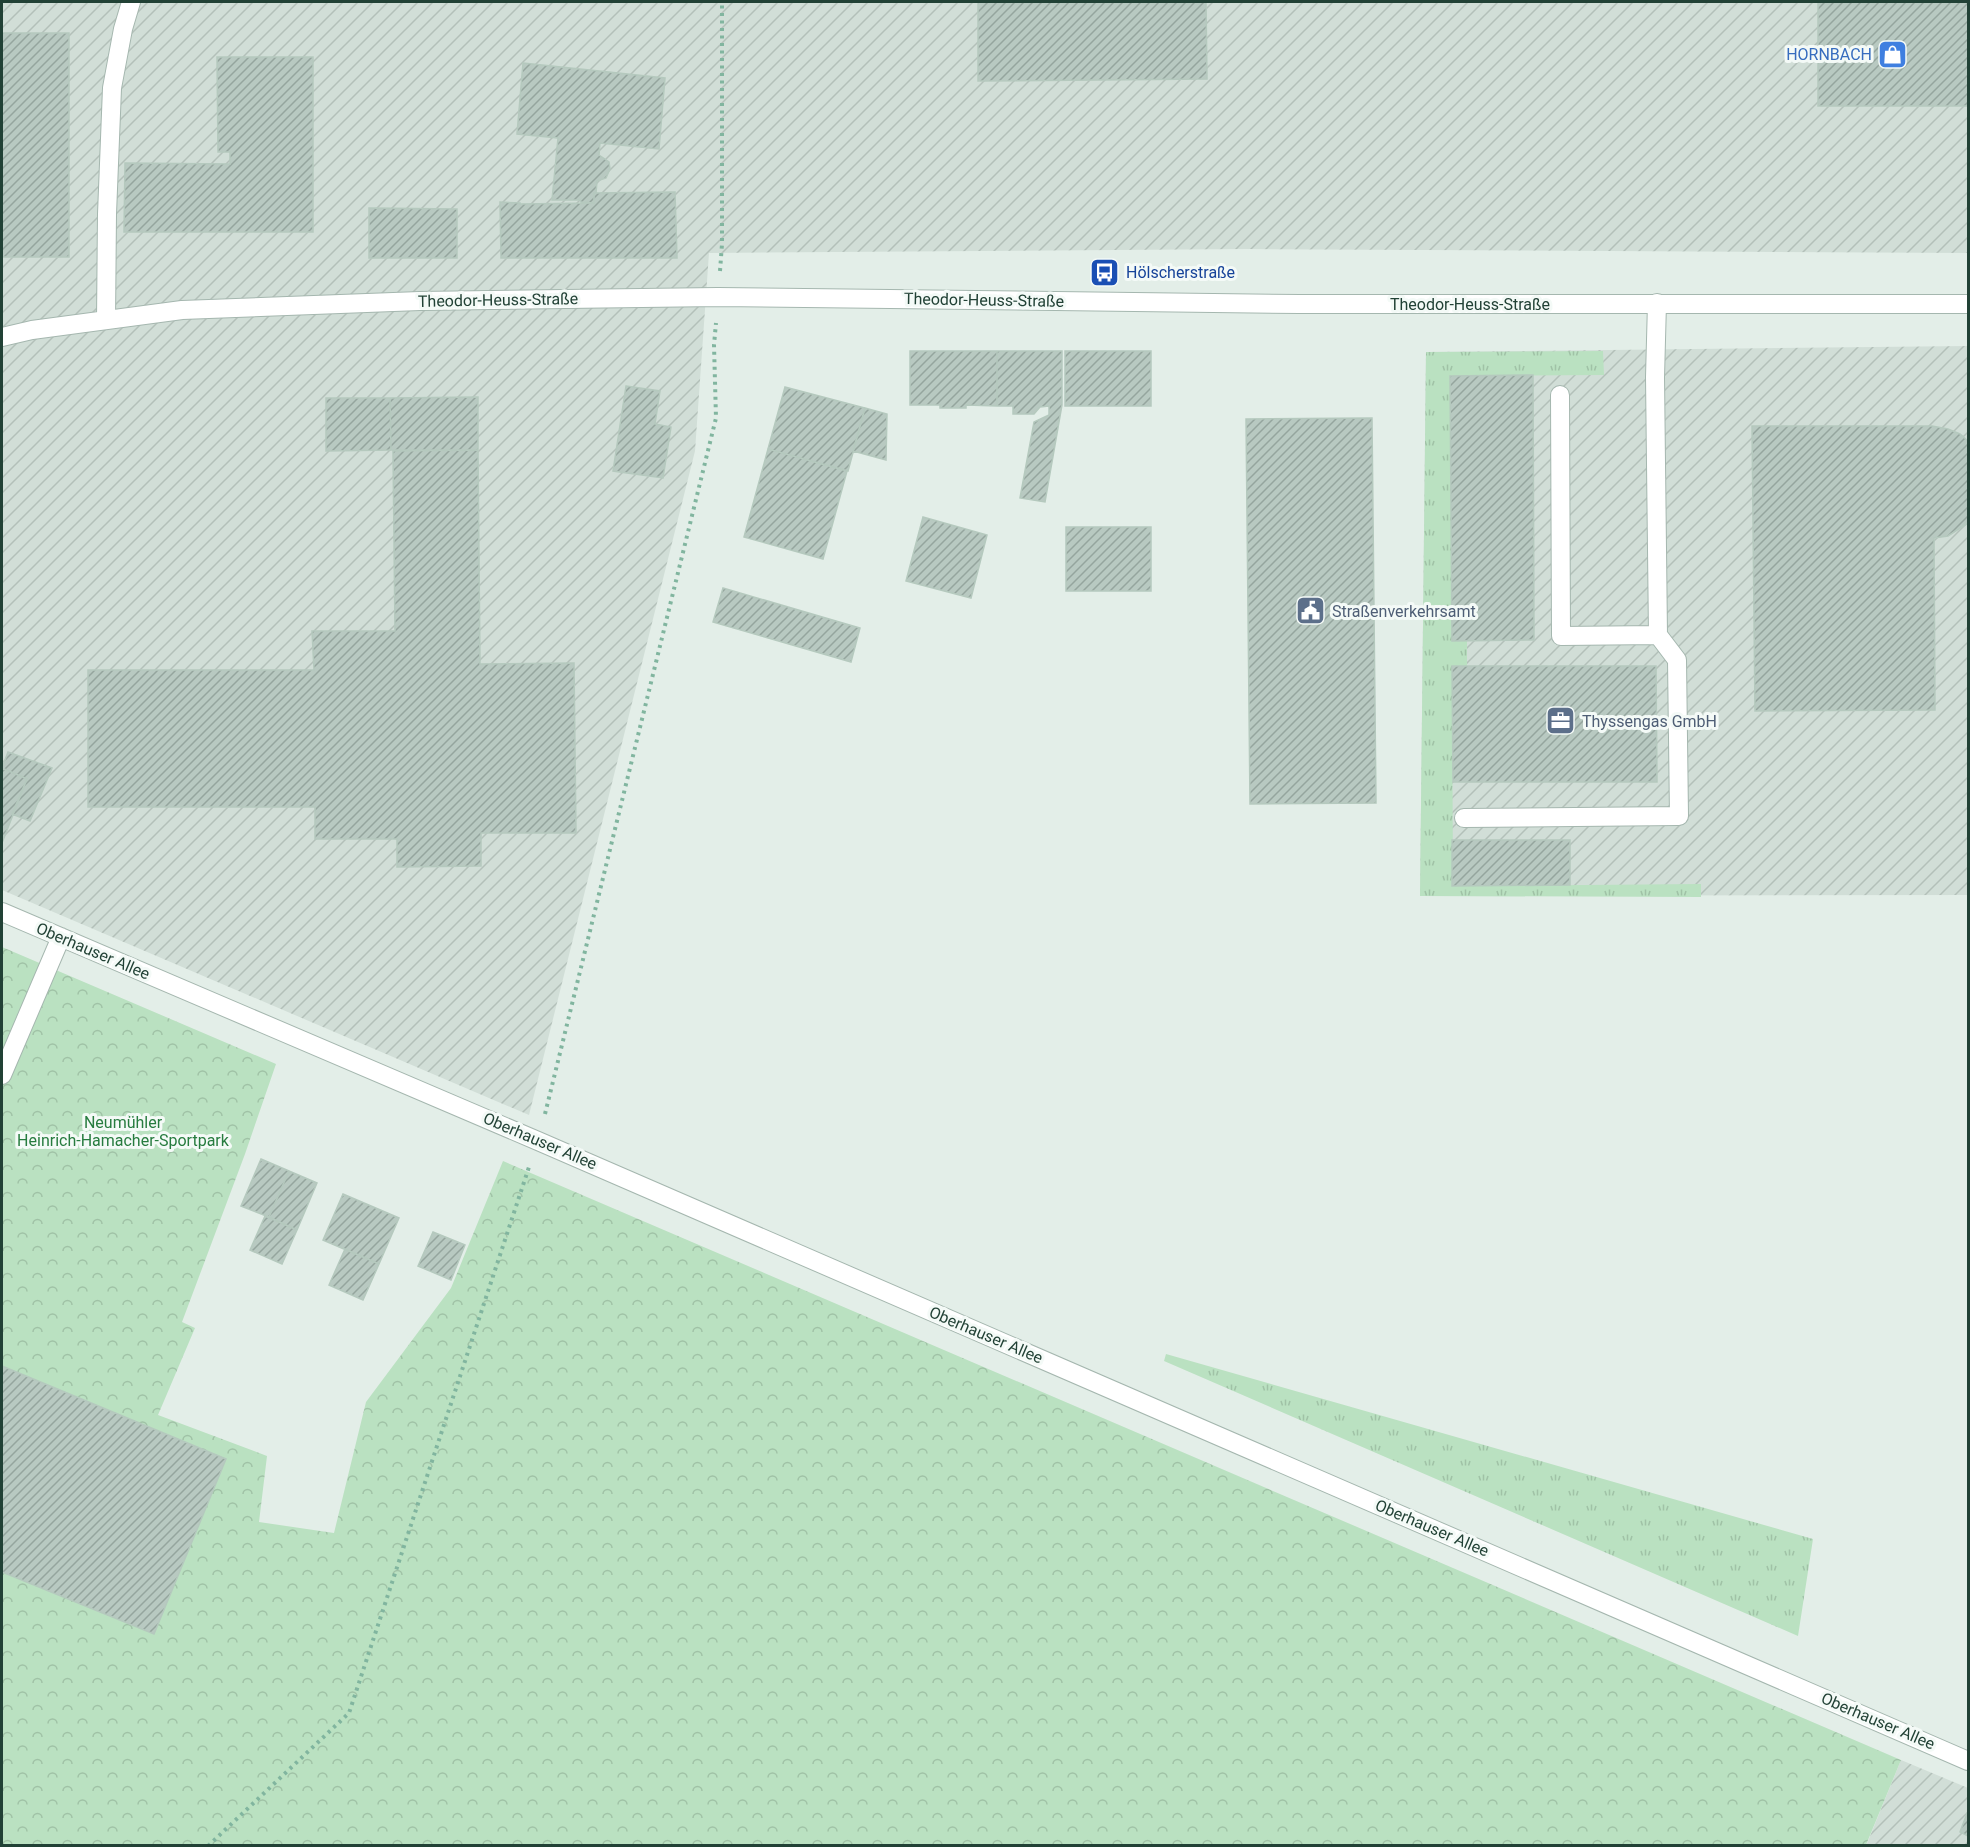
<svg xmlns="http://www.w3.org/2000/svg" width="1970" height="1847" font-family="Roboto,sans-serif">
<defs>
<pattern id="industrial-furrows" width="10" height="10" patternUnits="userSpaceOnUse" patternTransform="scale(1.5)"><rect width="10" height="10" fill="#d1ded7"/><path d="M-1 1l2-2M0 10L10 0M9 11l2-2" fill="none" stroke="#b3c0b9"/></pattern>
<pattern id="grass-tufts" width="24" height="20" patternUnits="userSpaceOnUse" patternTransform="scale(1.5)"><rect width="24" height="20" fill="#bae1c1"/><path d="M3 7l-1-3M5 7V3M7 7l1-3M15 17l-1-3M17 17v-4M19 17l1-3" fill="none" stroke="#a0c2a6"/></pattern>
<pattern id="forest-crowns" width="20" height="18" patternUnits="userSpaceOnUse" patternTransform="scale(1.5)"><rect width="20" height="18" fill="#bae1c1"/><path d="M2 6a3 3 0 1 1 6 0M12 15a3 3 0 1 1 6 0" fill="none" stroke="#a0c2a6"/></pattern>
<pattern id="building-hatch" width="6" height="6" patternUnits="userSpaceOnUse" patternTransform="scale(1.5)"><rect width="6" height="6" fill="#b8c9c1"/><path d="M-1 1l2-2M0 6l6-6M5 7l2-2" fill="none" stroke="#95a59e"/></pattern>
</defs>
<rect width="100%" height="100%" fill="#e3eee8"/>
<!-- industrial -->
<path fill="url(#industrial-furrows)" d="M2,2H1968V253L1247,249L709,253L695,451L529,1115L2,890Z
M1968,346V895L1420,896L1426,352Z
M1901,1760L1968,1788V1845L1866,1846Z"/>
<!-- grass -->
<path fill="url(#grass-tufts)" d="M1603,351L1604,375L1450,376L1452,640H1467V666H1452L1453,886L1701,884V897L1420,896L1426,352Z
M1166,1354L1813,1539L1798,1636L1164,1361Z"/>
<!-- forest -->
<path fill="url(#forest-crowns)" d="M2,947L276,1064L245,1154L182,1322L195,1328L158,1415L267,1456L259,1522L334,1533L366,1402L451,1288L503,1161L1901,1760L1866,1845H2Z"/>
<!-- building -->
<path fill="url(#building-hatch)" stroke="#b5c9be" stroke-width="1.5" d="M978,2H1206L1207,79L978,81Z
M1818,2H1968V106H1818Z
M2,33H69V257H2Z
M217,57H313V232H124L125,163L230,164V152H218Z
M523,63L665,78L659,149L600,143L599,155L609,162L610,169L606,178L597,181L596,193H594V203L581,202L580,200H552L558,138L517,134Z
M675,192L677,258H501L500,202L520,203V204L594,203V193Z
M369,208L457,209V258H369Z
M910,351H997V406L966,405V408H940V405H910Z
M997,351H1062V405L1045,502L1020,498L1034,422L1049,415V406L1040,407L1034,414H1013V406H997Z
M1065,351H1151V406H1065Z
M1533,375L1534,640L1452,641L1450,376Z
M626,386L660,391L655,424L671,427L663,478L613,471Z
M785,387L865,408L848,471L768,449Z
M478,397V450H391L390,398Z
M326,398H390L391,450L326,451Z
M865,408L887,414L886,460L853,451Z
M1372,418L1376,803L1250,804L1246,419Z
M1752,426H1932L1948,429L1960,434L1968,441V523L1948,536L1934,538L1935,710L1755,711Z
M768,449L847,471L823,559L744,537Z
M478,450L480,664L574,663L576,833H481V866L397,867V839H315V807H88V670H314L312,631H395L393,451Z
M923,517L987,535L971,598L906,581Z
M1066,527H1151V591H1066Z
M723,588L860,628L851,662L713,622Z
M1452,666H1656L1657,782H1453Z
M8,752L52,768L30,821L12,814L27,779L2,768Z
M2,768L27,779L2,843Z
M1452,840H1570V885L1452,886Z
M261,1159L289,1171L269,1217L241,1206Z
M289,1171L317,1183L297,1230L269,1217Z
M343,1194L399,1218L379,1264L323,1240Z
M265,1216L297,1230L282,1264L250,1250Z
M433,1232L465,1245L451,1280L418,1266Z
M345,1249L379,1264L363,1300L329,1285Z
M2,1366L226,1459L154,1634L2,1572Z
M1968,1811V1836L1960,1832Z"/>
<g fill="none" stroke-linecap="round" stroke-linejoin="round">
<defs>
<path id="minor" d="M106,320L107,214L112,88L123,29L131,2
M2,337L32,330L182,310L420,301L718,297L1300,304H1968
M1560,395L1561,636L1658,635
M1464,818L1679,816L1677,660L1658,635L1655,377L1657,303
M2,912L538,1141L1968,1761
M2,1075L61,937"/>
</defs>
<!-- minor casing -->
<use href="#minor" stroke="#a5b7af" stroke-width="20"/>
<!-- path -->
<path stroke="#81b59f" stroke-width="4" stroke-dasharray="3 4.5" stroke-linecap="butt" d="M720,271L722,244V2
M545,1114L716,418L714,345L716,323
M208,1846L349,1713L529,1167"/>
<!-- minor -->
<use href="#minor" stroke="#fff" stroke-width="18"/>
</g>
<!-- icons -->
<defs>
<symbol id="shop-square" viewBox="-11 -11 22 22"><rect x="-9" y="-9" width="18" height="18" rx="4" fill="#3f7fe0" stroke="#f4faf7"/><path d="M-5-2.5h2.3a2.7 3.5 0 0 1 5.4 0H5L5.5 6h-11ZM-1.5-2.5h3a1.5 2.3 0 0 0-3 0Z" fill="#fff"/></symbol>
<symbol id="bus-square" viewBox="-11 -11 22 22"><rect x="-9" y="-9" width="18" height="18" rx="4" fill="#1a4fb4" stroke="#f4faf7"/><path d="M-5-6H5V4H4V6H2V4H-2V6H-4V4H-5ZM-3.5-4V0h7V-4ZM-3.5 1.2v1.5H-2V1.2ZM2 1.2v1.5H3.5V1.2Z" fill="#fff"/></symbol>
<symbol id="civic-square" viewBox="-11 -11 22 22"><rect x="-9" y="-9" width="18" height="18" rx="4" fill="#5c6f8a" stroke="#f4faf7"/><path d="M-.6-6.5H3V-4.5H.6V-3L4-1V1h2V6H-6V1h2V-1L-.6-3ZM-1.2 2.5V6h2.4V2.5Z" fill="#fff"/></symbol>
<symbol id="office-square" viewBox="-11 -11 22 22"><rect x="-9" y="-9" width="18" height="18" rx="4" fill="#5c6f8a" stroke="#f4faf7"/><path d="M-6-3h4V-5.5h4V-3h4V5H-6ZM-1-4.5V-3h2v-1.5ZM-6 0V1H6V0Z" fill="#fff"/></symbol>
</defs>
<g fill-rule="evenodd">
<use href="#shop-square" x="1876" y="38" width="33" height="33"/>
<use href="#bus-square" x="1088" y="256" width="33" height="33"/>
<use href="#civic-square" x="1294" y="594" width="33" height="33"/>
<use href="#office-square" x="1544" y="704" width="33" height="33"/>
</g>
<g text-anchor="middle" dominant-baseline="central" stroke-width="6" stroke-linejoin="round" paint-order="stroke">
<!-- shop labels -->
<g font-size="16" fill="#366cbe" stroke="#f4faf7" text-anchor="end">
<text x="1872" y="54">HORNBACH</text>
</g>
<!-- transit labels -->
<g font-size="16" fill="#164399" stroke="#f4faf7" text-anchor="start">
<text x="1126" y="272">Hölscherstraße</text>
</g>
<!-- street labels -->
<g font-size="16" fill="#214135" stroke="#f4faf7">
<text transform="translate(498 300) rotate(-1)">Theodor-Heuss-Straße</text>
<text transform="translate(984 300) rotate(1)">Theodor-Heuss-Straße</text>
<text x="1470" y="304">Theodor-Heuss-Straße</text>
<text transform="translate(93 951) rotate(23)">Oberhauser Allee</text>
<text transform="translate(540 1141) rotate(23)">Oberhauser Allee</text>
<text transform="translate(986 1335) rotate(23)">Oberhauser Allee</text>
<text transform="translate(1432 1528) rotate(23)">Oberhauser Allee</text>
<text transform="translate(1878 1721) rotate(23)">Oberhauser Allee</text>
</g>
<!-- service labels -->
<g font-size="16" fill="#4e5e75" stroke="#f4faf7" text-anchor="start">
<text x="1332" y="611">Straßenverkehrsamt</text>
<text x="1582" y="721">Thyssengas GmbH</text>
</g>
<!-- park labels -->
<g font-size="16" fill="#277c3f" stroke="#f4faf7">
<text x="123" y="1122">Neumühler<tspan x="123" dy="18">Heinrich-Hamacher-Sportpark</tspan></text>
</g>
</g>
<!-- border -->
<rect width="1970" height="1847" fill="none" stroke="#214135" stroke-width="6"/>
</svg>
